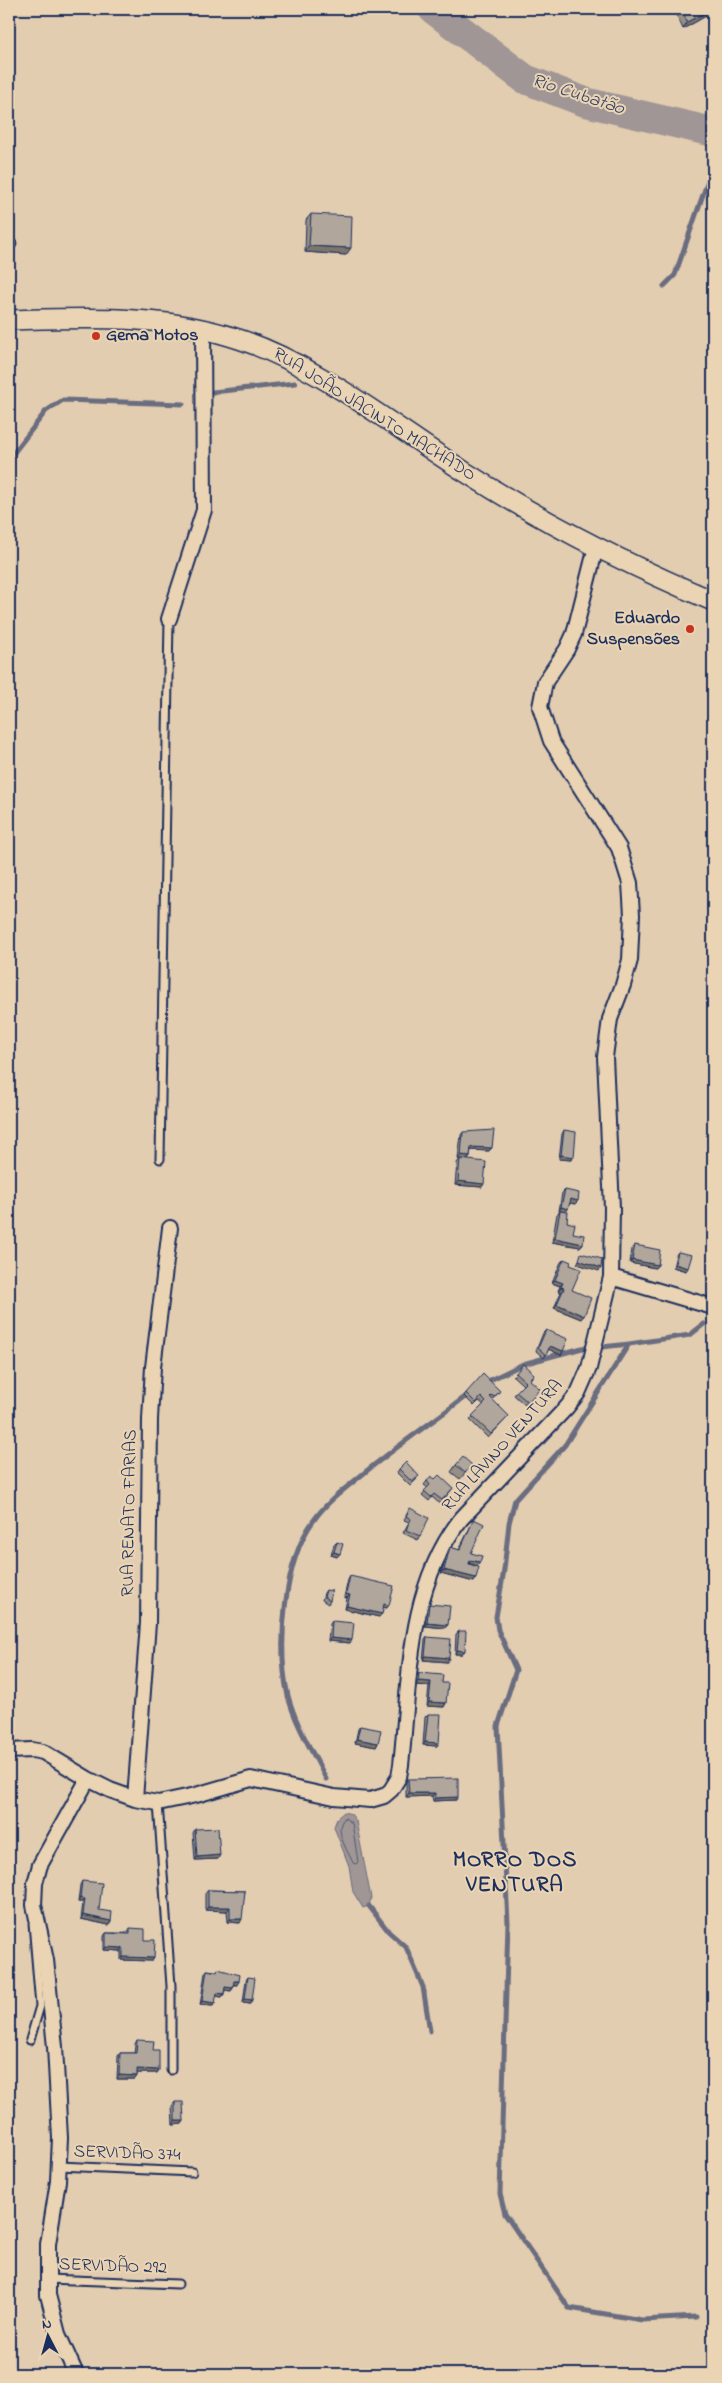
<svg xmlns="http://www.w3.org/2000/svg" width="722" height="2383" font-family="'Indie Flower',sans-serif">
<rect width="100%" height="100%" fill="#e3cdb0"/>
<filter id="ink" filterUnits="userSpaceOnUse"><feTurbulence type="fractalNoise" baseFrequency=".02" numOctaves="2"/><feDisplacementMap in="SourceGraphic" scale="10" xChannelSelector="R" yChannelSelector="G"/><feConvolveMatrix kernelMatrix="1 2 1 2 8 2 1 2 1" color-interpolation-filters="sRGB"/></filter>
<g filter="url(#ink)">
<!-- water -->
<path fill="#9f9695" stroke="#6a6d7f" d="M344,1812L351,1814L356,1821L371,1898L369,1906L363,1908L353,1892L349,1866L334,1827L337,1818Z"/>
<g fill="none" stroke-linecap="round" stroke-linejoin="round">
<!-- shore -->
<path stroke="#505874" stroke-width="1" d="M345,1818L352,1823L358,1862L356,1864L353,1863C348,1851 332,1828 345,1818Z"/>
<!-- stream -->
<path stroke="#6a6d7f" stroke-width="5" d="M664,286L675,275L713,166
M213,392L295,383
M9,459L46,411L63,400L183,404
M602,1347L629,1344
M484,1383L523,1364L586,1347
M326,1779C313,1752 296,1726 288,1696C277,1648 283,1561 314,1520C328,1500 350,1485 369,1469C402,1443 436,1419 469,1394
M369,1906L389,1932L406,1947L423,1987L430,2031
M696,2317L642,2320L569,2308L505,2214L500,2194L508,1923L498,1726L516,1670L498,1630L496,1617L504,1570L509,1523L515,1500L565,1445L629,1344L690,1335L704,1324"/>
<!-- river -->
<path stroke="#9f9695" stroke-width="30" d="M433,9L525,79L585,102L713,132"/>
<defs>
<path id="service" d="M9,244H12
M160,1159L169,619
M158,1803L171,1986V2070
M30,2040L40,2006L33,1923
M59,2166L192,2172
M47,2279L178,2284"/>
<path id="minor" d="M169,619L204,510L203,328
M611,1277L713,1307
M9,1751L32,1750L43,1752L88,1779L110,1790L135,1799L158,1803L196,1795L251,1779L334,1797L370,1800L384,1796L391,1790L399,1777L401,1765C410,1681 407,1588 461,1519L567,1407L578,1393L589,1368L611,1277L612,1208L605,1057L610,1019L623,985L630,960L632,915L630,883L619,848L551,741L540,707L545,682L567,649L574,634L596,547
M135,1799L148,1623L150,1419L153,1367L170,1228
M76,2374L58,2334L48,2295V2244L58,2181L60,2138L55,2047L46,1960L34,1905L35,1883L40,1865L88,1779"/>
<path id="secondary" d="M9,320C83,318 157,314 229,336C312,360 392,426 465,472C543,522 628,565 713,601"/>
</defs>
<!-- service casing -->
<use href="#service" stroke="#1b2f5e" stroke-width="11"/>
<!-- minor casing -->
<use href="#minor" stroke="#1b2f5e" stroke-width="18"/>
<!-- secondary casing -->
<use href="#secondary" stroke="#1b2f5e" stroke-width="22"/>
<!-- service -->
<use href="#service" stroke="#ebd4b3" stroke-width="7"/>
<!-- minor -->
<use href="#minor" stroke="#ebd4b3" stroke-width="14"/>
<!-- secondary -->
<use href="#secondary" stroke="#ebd4b3" stroke-width="19"/>
</g>
<!-- wall -->
<path fill="#978f85" stroke="#1b2f5e" d="M682,10L713,12L683,29L677,16Z
M311,214L346,255L305,252L306,220Z
M564,1130L571,1160L559,1159L562,1134Z
M463,1132L489,1151L471,1150L470,1156L468,1160L458,1159L461,1135Z
M460,1159L482,1187L455,1185L457,1163Z
M565,1190L578,1201L575,1204L570,1203L566,1212L567,1222L573,1233L583,1244L580,1247L552,1242L557,1214L560,1211H562H559L562,1193Z
M635,1245L655,1268L630,1263L632,1249Z
M678,1252L686,1271L673,1267L676,1255Z
M564,1259L570,1265L572,1290L584,1316L581,1319L554,1308L561,1292L558,1291L560,1286L552,1283L561,1262Z
M546,1330L563,1351L561,1355L549,1349L544,1358L536,1351L543,1333Z
M516,1373L534,1374L530,1380L537,1392L525,1405L514,1395L523,1385L513,1376Z
M500,1391L492,1400L509,1416L488,1438L470,1420L484,1405L479,1401L474,1406L464,1396L466,1393Z
M456,1465L467,1471L460,1479L451,1472Z
M399,1469L417,1479L410,1486L397,1473Z
M435,1479L453,1488L440,1504L432,1497L429,1501L422,1495L428,1488L424,1485L427,1481Z
M410,1508L420,1536L418,1540L403,1533L409,1522L404,1520Z
M474,1519L471,1553L477,1566L469,1563L476,1578L474,1582L441,1573L448,1551L450,1547L459,1550Z
M337,1542V1557L331,1555L334,1545Z
M350,1576L387,1608L383,1607L382,1614L379,1617L345,1609L347,1598L344,1597L348,1580Z
M326,1590L330,1601L328,1604L322,1600L324,1593Z
M429,1604L448,1625L445,1628L425,1626L427,1608Z
M332,1621L350,1643L328,1641L330,1624Z
M459,1631L462,1654H455L456,1634Z
M427,1637L447,1662L423,1660L425,1640Z
M419,1673L442,1683L446,1703L444,1707L427,1706L429,1686L416,1685L417,1676Z
M428,1714L437,1746L423,1745L425,1717Z
M360,1726L378,1743L376,1747L355,1743L358,1729Z
M408,1779L456,1800L433,1801L432,1796L406,1797V1782Z
M195,1829L218,1859L195,1860L193,1833Z
M82,1881L99,1910L109,1925L81,1919L83,1902H78L80,1885Z
M208,1890L245,1891L240,1923L228,1922L227,1911L205,1910V1894Z
M130,1928L145,1940L154,1958L152,1961L121,1960V1951L104,1950V1936L106,1933H128V1932Z
M218,1969L237,1985L234,1984L233,1988L231,1991L225,1990L224,1994L222,1997L216,1996L213,2006L200,2005L205,1973L207,1970L216,1971Z
M248,1977L250,2004L243,2003L246,1980Z
M137,2040L153,2050L159,2070L157,2073H137V2076L135,2079H117L118,2056L120,2053H134L135,2044Z
M175,2102L184,2121L182,2124L173,2125L172,2106Z"/>
<!-- shaded-wall -->
<path fill="#7b746c" stroke="#1b2f5e" d="M712,9H713V12L683,29L687,22Z
M309,246L351,248L346,255L305,252Z
M471,1147L492,1148L489,1151L469,1150Z
M461,1155L470,1156L468,1160L458,1159Z
M561,1155L574,1157L571,1160L559,1159Z
M458,1181L484,1184L482,1187L455,1185Z
M571,1199L578,1201L575,1204L568,1203Z
M561,1207L568,1209L566,1212L559,1211Z
M555,1238L583,1244L580,1247L552,1242Z
M579,1260L601,1268L599,1271L577,1264Z
M632,1260L658,1265L655,1268L630,1263Z
M675,1264L688,1268L686,1271L673,1267Z
M555,1280L563,1283L560,1286L552,1283Z
M561,1287L564,1288L561,1292L558,1291Z
M557,1304L584,1316L581,1319L554,1308Z
M550,1346L563,1351L561,1355L548,1349Z
M334,1552L340,1554L337,1557L331,1555Z
M470,1560L480,1562L477,1566L468,1563Z
M444,1570L476,1578L474,1582L441,1573Z
M346,1594L350,1595L347,1598L344,1597Z
M384,1604L389,1605L387,1608L382,1607Z
M347,1606L382,1614L379,1617L345,1609Z
M427,1623L448,1625L445,1628L425,1626Z
M331,1638L352,1640L350,1643L328,1641Z
M457,1650L465,1651L462,1654H455Z
M425,1656L449,1658L447,1662L423,1660Z
M418,1681L431,1682L429,1686L416,1685Z
M429,1702L446,1703L444,1707L427,1706Z
M357,1739L378,1743L376,1747L355,1743Z
M425,1742L439,1743L437,1746L423,1745Z
M409,1793H435L432,1796L406,1797Z
M458,1797L456,1800L433,1801L435,1798Z
M220,1855L218,1859L195,1860L197,1857Z
M80,1898L85,1899L83,1902H78Z
M208,1907H230L227,1911L205,1910Z
M83,1915L111,1921L109,1925L81,1919Z
M230,1919H242L240,1923L228,1922Z
M106,1947L123,1948L121,1951L104,1950Z
M123,1957L154,1958L152,1961L121,1960Z
M234,1981H239L237,1985L232,1984Z
M225,1987L233,1988L231,1991L223,1990Z
M217,1993L224,1994L222,1997L214,1996Z
M245,1999L252,2000L250,2004L243,2003Z
M202,2001L215,2003L213,2006L200,2005Z
M137,2069L159,2070L157,2073H135Z
M119,2075L137,2076L135,2079H117Z
M175,2121H184L182,2124L173,2125Z"/>
<!-- building -->
<path fill="#b0a69b" stroke="#1b2f5e" d="M684,9H712L687,22L682,10Z
M311,214L352,216L351,248L309,246Z
M494,1130L492,1148L471,1147L470,1156L461,1155L463,1132Z
M564,1130L576,1132L574,1157L561,1155Z
M460,1159L486,1162L484,1184L458,1181Z
M565,1190L579,1193L578,1201L571,1199L568,1209L561,1207Z
M560,1211L568,1212L567,1222L575,1224L573,1233L584,1235L583,1244L555,1238Z
M635,1245L660,1250L658,1265L632,1260Z
M678,1252L692,1255L688,1268L675,1264Z
M581,1253L602,1259L601,1268L579,1260Z
M564,1259L571,1262L570,1265L581,1269L572,1290L591,1298L584,1316L557,1304L564,1288L561,1287L563,1283L555,1280Z
M546,1330L568,1339L563,1351L550,1346L546,1355L538,1348Z
M523,1364L534,1374L529,1379L540,1389L528,1402L516,1392L526,1382L516,1373Z
M483,1374L500,1391L494,1397L492,1395L490,1397L509,1416L491,1434L472,1416L486,1402L481,1397L476,1403L466,1393Z
M463,1457L472,1465L465,1473L456,1465Z
M406,1462L419,1476L412,1482L399,1469Z
M439,1475L453,1488L442,1500L434,1494L431,1497L424,1491L430,1485L427,1481L431,1476L435,1479Z
M410,1508L429,1518L420,1536L406,1530L411,1519L406,1516Z
M474,1519L484,1524L471,1553L482,1556L480,1562L470,1560L469,1564L479,1567L476,1578L444,1570L450,1547L460,1550Z
M337,1542L343,1544L340,1554L334,1552Z
M350,1576L394,1586L389,1605L384,1604L382,1614L347,1606L350,1595L346,1594Z
M326,1590L332,1591L330,1601L324,1597Z
M429,1604L450,1606L448,1625L427,1623Z
M332,1621L354,1623L352,1640L331,1638Z
M459,1631H466L465,1651L457,1650Z
M427,1637L451,1639L449,1658L425,1656Z
M419,1673L443,1675L442,1683H448L446,1703L429,1702L431,1682L418,1681Z
M428,1714H441L439,1743L425,1742Z
M360,1726L381,1730L378,1743L357,1739Z
M458,1778V1797L435,1798V1793H409L408,1779Z
M218,1828L220,1855L197,1857L195,1829Z
M82,1881L102,1883L99,1910L112,1912L111,1921L83,1915L85,1899L80,1898Z
M208,1890L245,1891L242,1919H230V1907H208Z
M130,1928L145,1929V1940H155L154,1958L123,1957V1948L106,1947V1933L130,1934Z
M218,1969L240,1975L239,1981H234L233,1988L225,1987L224,1994L217,1993L215,2003L202,2001L207,1970L217,1972Z
M248,1977L255,1978L252,2000L245,1999Z
M137,2040L154,2041L153,2050H159V2070L137,2069V2076L119,2075L120,2053H136Z
M175,2102H183L184,2121H175Z"/>
</g>
<!-- markers -->
<g fill="#c8321e" stroke="#ebd4b3" stroke-width="2">
<circle cx="96" cy="336" r="5"/>
<circle cx="690" cy="629" r="5"/>
</g>
<g text-anchor="middle" dominant-baseline="central" stroke-width="4" stroke-linejoin="round" paint-order="stroke">
<!-- poi labels -->
<g font-size="18" font-weight="bold" fill="#1b2f5e" stroke="#ebd4b3" text-anchor="start">
<text x="106" y="336">Gema Motos</text>
<text x="680" y="619" text-anchor="end">Eduardo<tspan x="680" dy="21">Suspensões</tspan></text>
</g>
<!-- street labels -->
<g font-size="18" fill="#1b2f5e" stroke="#ebd4b3">
<text transform="translate(374 415) rotate(32)">RUA JOÃO JACINTO MACHADO</text>
<text transform="translate(503 1446) rotate(-48)">RUA LAVINO VENTURA</text>
<text transform="translate(130 1513) rotate(-89)">RUA RENATO FARIAS</text>
<text transform="translate(127 2154) rotate(2)">SERVIDÃO 374</text>
<text transform="translate(113 2267) rotate(2)">SERVIDÃO 292</text>
</g>
<!-- water labels -->
<g font-size="19" font-style="italic" fill="#354469" stroke="#ebd4b3">
<text transform="translate(578 95) rotate(18)">Rio Cubatão</text>
</g>
<!-- district labels -->
<g font-size="22" font-weight="bold" letter-spacing="1" fill="#1b2f5e" stroke="#ebd4b3">
<text x="515" y="1861">MORRO DOS<tspan x="515" dy="25">VENTURA</tspan></text>
</g>
</g>
<!-- margin -->
<rect width="722" height="2383" fill="none" stroke="#ebd4b3" stroke-width="30"/>
<rect x="15" y="15" width="692" height="2353" fill="none" stroke="#1b2f5e" stroke-width="2" filter="url(#ink)"/>
<!-- north arrow -->
<g transform="translate(48 2336) rotate(354)" stroke="#ebd4b3" stroke-width="4" paint-order="stroke">
<path d="M0-4L9 19L0 12L-9 19Z" fill="#1b2f5e"/>
<text y="-8" font-size="14" font-weight="bold" text-anchor="middle" fill="#1b2f5e">N</text>
</g>
</svg>
